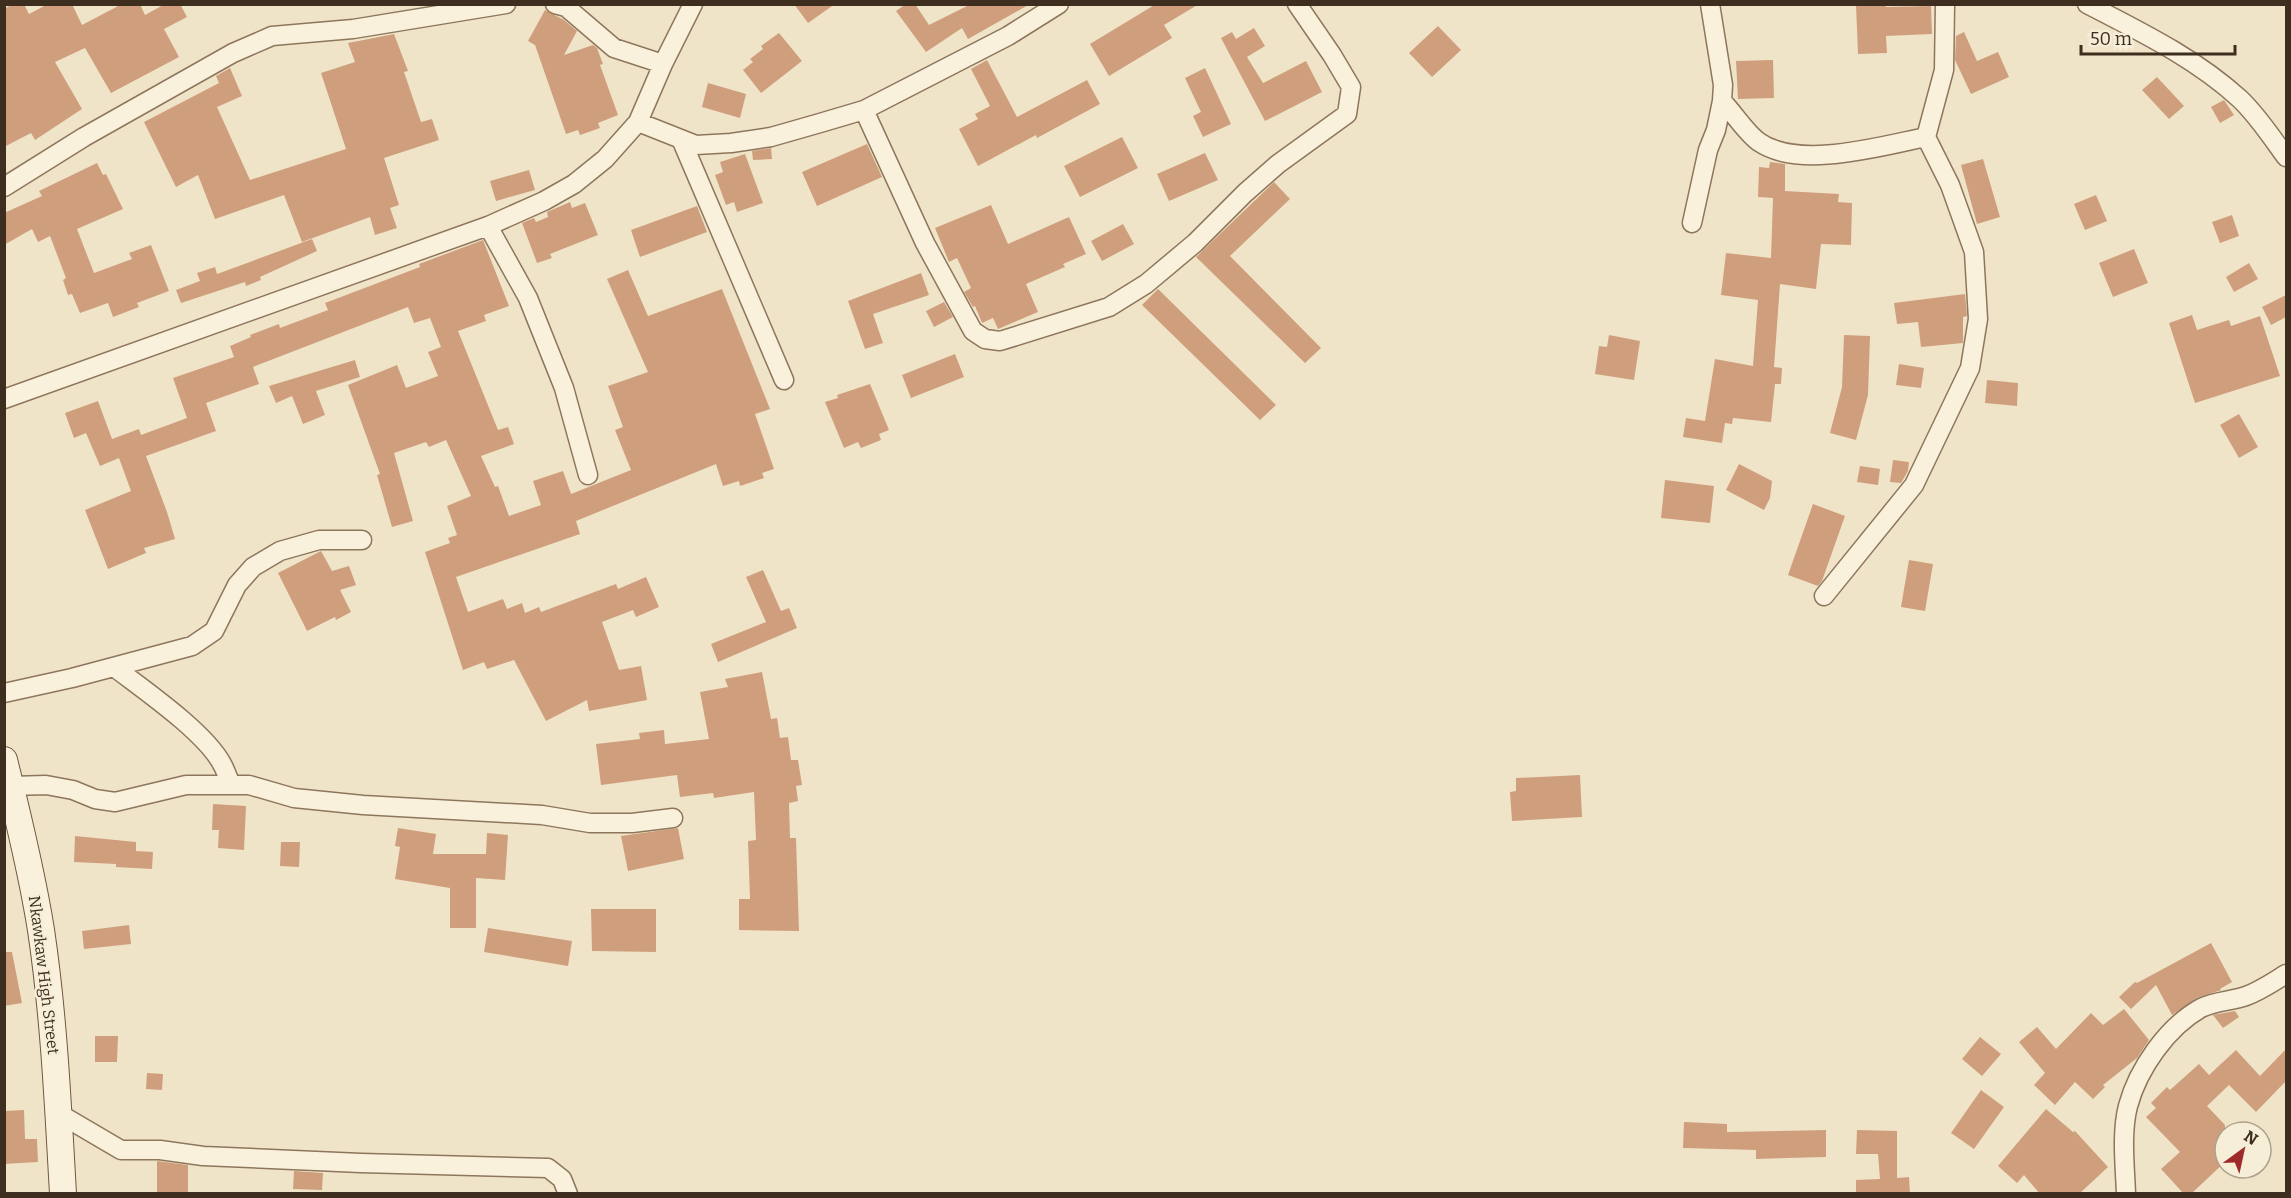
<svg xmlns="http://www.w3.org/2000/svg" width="2291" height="1198" font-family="Bitter,serif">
<rect width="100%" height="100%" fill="#f0e4c8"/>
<!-- building -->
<path fill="#cf9f7d" d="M13,4H24L29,14L48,4H72L82,25L122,4H140L145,15L165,4H180L187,17L164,29L179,57L111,93L85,48L55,62L82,109L35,140L31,133L4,147V9Z
M794,4H835L808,23Z
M906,4H915L929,25L971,4H1030L968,39L962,28L926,52L896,11Z
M1156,4H1199L1164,25L1172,38L1109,76L1090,44Z
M1885,4L1886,7L1931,6L1932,34L1886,36L1887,53L1858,54L1856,5Z
M545,10L564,20L577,31L564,55L593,45L597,48L603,64L600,65L618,115L598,123L600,128L580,135L578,130L566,134L535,45L528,41Z
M1438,26L1461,50L1432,77L1409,53Z
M1254,28L1265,46L1247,57L1263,83L1306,61L1322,92L1265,121L1221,38L1232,32L1236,39Z
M1964,32L1977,61L1998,52L2009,77L1971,94L1955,60L1956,36Z
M779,33L802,61L761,93L743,70L753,62L750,59L763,49L761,46Z
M394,34L408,71L404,72L421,122L432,119L439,140L384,158L399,205L390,208L397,228L375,235L370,217L302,242L284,195L215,219L198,175L176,187L144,122L219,83L216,76L230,68L242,96L217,107L250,180L346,149L321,73L355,62L348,43Z
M987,60L1017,117L1087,80L1100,104L1037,138L1036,135L978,166L959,129L978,119L975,114L990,106L971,69Z
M1773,60L1774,98L1738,99L1736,61Z
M1205,68L1231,124L1203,137L1193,116L1201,112L1185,78Z
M2157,77L2184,106L2169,119L2142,90Z
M708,83L746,94L740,118L702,107Z
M2224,100L2234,115L2220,123L2211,107Z
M1122,137L1138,168L1080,197L1064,166Z
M867,144L882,177L817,206L802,172Z
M771,148L772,159L753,160L752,151Z
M1205,153L1218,180L1169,201L1157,174Z
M745,154L763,203L737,212L734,202L726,205L715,175L723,172L720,162Z
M1983,159L2000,217L1977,224L1961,165Z
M1770,162L1785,164V191L1839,194L1838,202L1852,203L1851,245L1821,244L1816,289L1780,284L1774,367L1782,368L1781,384H1775L1771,422L1733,418L1732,424L1725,423L1722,443L1683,437L1686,418L1705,421L1715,359L1753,366L1758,300L1721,295L1726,253L1771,258L1773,198L1758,197L1759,167L1769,168Z
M97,163L103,175L106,174L123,209L77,229L94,273L132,259L129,253L151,245L169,291L137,303L139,307L113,317L108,303L80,313L72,294L68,295L63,280L66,278L50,236L38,242L32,229L4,245V213L42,196L39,191Z
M529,170L535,190L496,201L490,181Z
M1274,182L1290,199L1230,256L1321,348L1305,363L1196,257Z
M2096,195L2107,221L2085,230L2074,204Z
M570,202L572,208L585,203L598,235L550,254L552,258L537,263L522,223L534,218L536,222L548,217L547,212Z
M991,205L1008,244L1069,217L1086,254L1063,264L1065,267L1026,284L1038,312L998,329L993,318L982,323L975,306L973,307L964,292L971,288L957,258L949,262L935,228Z
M697,206L707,232L640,257L631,230Z
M2232,215L2239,236L2220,243L2212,222Z
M1123,224L1134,244L1102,261L1091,241Z
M312,239L317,251L260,277L261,280L246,286L245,282L181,303L176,290L200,281L197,273L215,267L217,274Z
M483,240L509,306L484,315L486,321L458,331L498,430L508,427L514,444L481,456L495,487L498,486L509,516L541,505L533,481L563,471L571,494L631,470L615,430L623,427L608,386L648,372L607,279L628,270L648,316L722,289L770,409L755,414L774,469L762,473L764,478L740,486L739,481L723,486L716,464L576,521L580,534L456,577L468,612L503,599L507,609L522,603L525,613L539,607L541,612L616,584L618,589L646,577L659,607L636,617L633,610L602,622L619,670L641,666L647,700L589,711L587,700L546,721L514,660L487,669L484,662L463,670L425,552L450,543L448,538L457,535L447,506L471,496L446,440L429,447L426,442L394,453L413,521L392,527L377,475L380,474L348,385L397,365L406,388L438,376L428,352L441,347L430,318L414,323L408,307L253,367L259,384L206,403L216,431L146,456L167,512L175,539L144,548L146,553L108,569L85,510L131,491L119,458L100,466L86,433L74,438L65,413L98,401L112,439L139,429L141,435L187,418L173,378L234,357L230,346L251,337L250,335L279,324L280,328L328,310L325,303L420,267L419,264Z
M2134,249L2148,283L2113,297L2099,263Z
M2249,263L2258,279L2234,292L2226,277Z
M921,273L929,295L873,314L883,343L865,349L848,301Z
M1158,289L1276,405L1260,420L1142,305Z
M1965,294L1967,316L1963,317V343L1921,347L1918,322L1897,324L1894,303Z
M2286,295V317L2271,325L2262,307Z
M944,302L953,317L934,327L926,311Z
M2192,315L2197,330L2229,320L2231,326L2260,316L2280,376L2195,403L2169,323Z
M1609,335L1640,341L1634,380L1595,374L1599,346L1607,347Z
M1844,335L1870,336L1868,395L1856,440L1830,433L1842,387Z
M955,354L964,377L911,398L902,375Z
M355,360L360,377L316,391L325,415L303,424L292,396L276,403L269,386Z
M1899,364L1924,368L1921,388L1896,385Z
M1987,380L2018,383L2017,406L1985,403Z
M870,384L889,430L879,434L881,440L861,448L858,442L844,448L825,402L838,398L837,395Z
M2239,414L2258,447L2239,458L2220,425Z
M1893,460L1909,462L1908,471L1901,483L1890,482Z
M1739,464L1772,481L1770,498L1764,510L1726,490Z
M1860,466L1880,469L1878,485L1857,482Z
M1665,480L1714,486L1710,523L1661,518Z
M1813,504L1845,516L1822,581L1818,586L1788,575Z
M321,551L332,571L349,566L356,585L340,590L351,612L336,620L335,617L307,631L278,573Z
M1909,560L1933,564L1925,611L1901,607Z
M763,570L781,611L789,608L797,628L718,662L711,644L766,622L746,577Z
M762,672L771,719L777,718L780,738L788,737L791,760H798L802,785L796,786L798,801L789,803L790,838H796L799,931L739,930V899H750L748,841L756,840L754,792L714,798L713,793L680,797L677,775L601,785L596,744L640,739L639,733L664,730L665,744L709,739L700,692L728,687L725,679Z
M1580,775L1582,817L1512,821L1510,792L1516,791V778Z
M213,804L246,806L244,850L218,848L219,830H212Z
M398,828L436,834L433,854H486L487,833L508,835L505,880L476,878V928H450V888L395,879L400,847L395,846Z
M678,828L684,859L628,871L621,836Z
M75,836L136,842V851L153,852L152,869L116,867V864L74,862Z
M281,842H300L299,867L280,866Z
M591,909H656V952L592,951Z
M129,925L131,944L84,949L82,931Z
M488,928L572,941L568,966L484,952Z
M2211,943L2232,982L2220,989L2221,990L2197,998L2172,1015L2156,985L2131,1009L2119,997L2135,982L2137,983Z
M4,952H12L22,1003L4,1006Z
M2124,1009L2149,1040L2137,1058L2103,1085L2105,1087L2093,1099L2075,1082L2055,1105L2034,1085L2045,1073L2019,1042L2037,1027L2056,1049L2091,1013L2103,1025Z
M2235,1011L2239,1017L2223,1028L2213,1015Z
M95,1036H118L117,1062H95Z
M1980,1037L2001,1054L1982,1076L1962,1059Z
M2286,1049V1081L2256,1112L2229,1085L2207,1106L2225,1125V1162L2191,1194H2184L2161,1169L2180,1152L2146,1117L2156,1108L2151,1103L2167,1087L2170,1090L2199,1064L2209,1075L2236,1050L2260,1076Z
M147,1073L163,1074L162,1090L146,1089Z
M1981,1090L2004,1107L1974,1149L1951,1133Z
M2046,1109L2073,1132L2075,1131L2108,1167L2079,1194H2040L2024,1175L2017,1183L1998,1166Z
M24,1110L25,1139H37L38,1162L4,1164V1111Z
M1684,1122L1727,1124V1132L1826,1130V1157L1756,1159V1150L1683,1148Z
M1857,1130L1897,1131V1178L1909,1177L1910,1194H1856V1180L1880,1179L1878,1154H1856Z
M157,1161L188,1165V1194H157Z
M294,1171L323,1173L322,1190L293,1189Z"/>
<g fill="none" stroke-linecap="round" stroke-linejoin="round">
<defs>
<path id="street" d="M555,4L566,7L614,48L663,64
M2087,4C2141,32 2195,58 2240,99C2258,116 2272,138 2286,157
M1722,101C1733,112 1747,134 1759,142C1799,170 1881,146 1926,137
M864,110L925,243L973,331L985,339L1000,341L1109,307L1146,284L1195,243L1245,193L1278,164L1347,114L1351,87L1332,55L1297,4
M638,122L696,145L731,143L771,137L820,123L864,110L1008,36L1059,4
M681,139L784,380
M4,187L84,137L233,53L272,36L353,29L506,4
M1692,223L1708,150L1716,130L1722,101L1723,85L1710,4
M488,226L528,298L564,388L588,475
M4,399L488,226L544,201L574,184L605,159L638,122L663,64L693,4
M1824,596L1914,485L1970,368L1978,319L1974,252L1950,185L1926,137L1944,70L1945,4
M114,667C144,690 205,732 222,764C226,771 228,778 231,785
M4,693L72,678L192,646L214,631L237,585L253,567L280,551L319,540H362
M11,786L46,785L73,790L95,799L115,802L186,785H249L294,798L363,805L542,815L590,823H632L673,818
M58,1113L121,1150H160L203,1156L361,1163L548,1168L562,1179L568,1194
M2126,1194C2125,1166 2121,1133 2128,1106C2138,1069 2167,1027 2201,1008C2215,1001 2232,1001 2246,996C2260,991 2273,982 2286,974"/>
<path id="secondary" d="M4,760C18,816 32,873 41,930C54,1017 58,1106 63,1194"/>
</defs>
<!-- street casing -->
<use href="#street" stroke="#8d765c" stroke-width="21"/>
<!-- secondary casing -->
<use href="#secondary" stroke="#6f573f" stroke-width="28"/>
<!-- street -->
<use href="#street" stroke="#faf1dc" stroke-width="18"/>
<!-- secondary -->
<use href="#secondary" stroke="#faf1dc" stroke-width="26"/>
</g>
<g text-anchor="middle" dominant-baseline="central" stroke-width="5" stroke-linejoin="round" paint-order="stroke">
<!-- street labels -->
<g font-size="16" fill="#3d2e20" stroke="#f7eed8">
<text transform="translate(44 975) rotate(83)">Nkawkaw High Street</text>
</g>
</g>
<!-- border -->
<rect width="2291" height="1198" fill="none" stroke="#3d2e20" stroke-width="12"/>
<!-- north arrow -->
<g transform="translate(2243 1150) rotate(33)"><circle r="28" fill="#f7eed8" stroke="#ada18e" stroke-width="1.5"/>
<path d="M0-4.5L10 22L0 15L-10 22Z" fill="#9e2a2b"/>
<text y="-9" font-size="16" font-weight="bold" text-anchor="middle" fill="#3d2e20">N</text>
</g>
<!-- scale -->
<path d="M2081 45v9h154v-9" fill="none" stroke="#3d2e20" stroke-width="3"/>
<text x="2090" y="45" font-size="18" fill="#3d2e20" stroke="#f7eed8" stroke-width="4.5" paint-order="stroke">50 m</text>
</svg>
